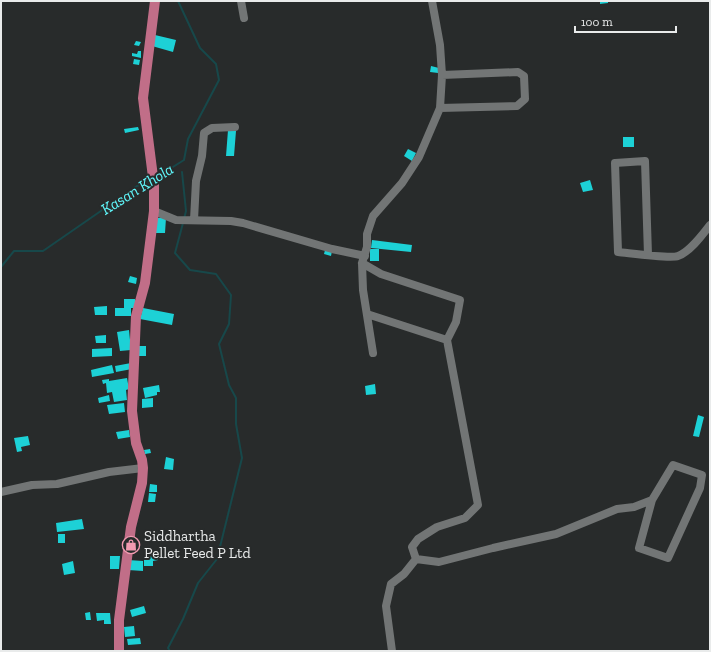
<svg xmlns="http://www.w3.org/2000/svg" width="711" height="652" font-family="'Zilla Slab',serif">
<rect width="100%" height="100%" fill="#282b2b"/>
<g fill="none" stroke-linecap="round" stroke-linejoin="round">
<!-- stream -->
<path stroke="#17484a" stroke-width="2" d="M182,172L186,211L184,219
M157,177L184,160L188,139L219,80L216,64L200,48L178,1
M1,267L14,251H43L137,186L151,180
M170,651L168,648L183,619L198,583L217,559L242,458L236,424V398L229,385L219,344L229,324L231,295L216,274L190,270L175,253L183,223"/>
</g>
<!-- building -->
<path fill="#1dd1d6" d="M600,1H608V3L600,4Z
M155,35L176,40L173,52L152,46Z
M136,41L141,42L139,46L134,45Z
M138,51H141V58L132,56V53L137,54Z
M134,59L140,60L139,65L133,64Z
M431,66L439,68L438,73L430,72Z
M138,127L139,130L125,133L124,129Z
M228,130L236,131L234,156H226Z
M623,137H634V147H623Z
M408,149L416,153L412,161L404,156Z
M590,180L593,190L583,192L580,183Z
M155,218H166L165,233H154Z
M372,240L412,245L411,252L371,248Z
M370,249H379V261H370Z
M325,250L332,251L331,256L324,254Z
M130,276L137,278L136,284L128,282Z
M124,299H135V308H131V316H115V308H124Z
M107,306V315H95L94,307Z
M143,308L174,314L172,325L140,319Z
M129,330L131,350L120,351L117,332Z
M106,335V343H96L95,336Z
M137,346H146V356H137Z
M112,348V356L92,357V349Z
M131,363L132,369L116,372L115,366Z
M112,365L114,373L92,377L91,370Z
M127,378L129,389L126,390L127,400L114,402L112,392L107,393L106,383L103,384L102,380L109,379V381Z
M375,384L376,394L366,395L365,386Z
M159,385L160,392H157V395L145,398L143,388Z
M109,395L110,401L99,403L98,398Z
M153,398V407L142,408V399Z
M124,403L125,412L109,414L107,405Z
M698,415L704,417L699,437L693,436Z
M129,430L130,437L118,439L116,432Z
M28,436L30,445L21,447L22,451L17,452L14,438Z
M150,449L151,453L145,454L144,450Z
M166,457L174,459L173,470L164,469Z
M150,484L157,485V492H149Z
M149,493L156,494L155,502H148Z
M82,519L84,529L57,532L56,523Z
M58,534H65V543H58Z
M110,556H120L119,569H110Z
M158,556V560L153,561V566H144V557Z
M128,560L143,561V571L128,570Z
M73,561L75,573L64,575L62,564Z
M144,606L146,613L132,617L130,610Z
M90,612L91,620H86L85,613Z
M96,613H110L111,624H104V620L97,621Z
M134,626L135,636L125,637L124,627Z
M140,638L141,644L128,645L127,639Z"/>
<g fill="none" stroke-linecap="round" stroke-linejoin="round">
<!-- minor -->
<path stroke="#727575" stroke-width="8" d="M241,1L244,18
M440,108L517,106L525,99L524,76L518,72L442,75
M154,211L176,220L231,221L243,223L332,249L365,256
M194,220L196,181L202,156L204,133L212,128L235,127
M648,255L645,161L615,163L618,252C629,253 670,259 678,256C690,252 703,234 710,225
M362,263L381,274L460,300L456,322L447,340L367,314
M373,353L363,290L362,263L367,247V234L373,216L402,183L419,157L440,108L442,75L440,45L432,1
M673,465L702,475L700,488L668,558L639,548L652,500Z
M1,492L32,485L57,484L109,472L143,468
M416,559L439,562L493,548L556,534L617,509L634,507L652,500
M392,651L386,606L391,584L404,574L416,559L412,547L418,539L437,527L465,518L478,505L447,340"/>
<!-- major -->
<path stroke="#c16e88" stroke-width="10" d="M119,651V620L131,527L142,483L143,468L142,460L136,443L132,411L136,316L145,283L154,211V185L143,98L155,1"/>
</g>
<!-- icons -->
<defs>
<symbol id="shop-ring" viewBox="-11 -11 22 22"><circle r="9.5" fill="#282b2b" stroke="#f29ab0" stroke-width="1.5"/><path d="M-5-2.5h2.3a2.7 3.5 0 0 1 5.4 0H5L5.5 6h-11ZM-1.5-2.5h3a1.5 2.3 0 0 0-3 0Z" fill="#f29ab0"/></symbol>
</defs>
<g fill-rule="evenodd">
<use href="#shop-ring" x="121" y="535" width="20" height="20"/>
</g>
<g text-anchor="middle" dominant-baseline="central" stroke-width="4" stroke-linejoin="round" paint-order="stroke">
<!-- poi labels -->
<g font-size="15" fill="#e9ebeb" stroke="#282b2b" text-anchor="start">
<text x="144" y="536">Siddhartha<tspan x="144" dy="17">Pellet Feed P Ltd</tspan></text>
</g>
<!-- water labels -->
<g font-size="16" font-style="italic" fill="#60f9fd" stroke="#282b2b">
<text transform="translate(137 189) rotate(-32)">Kasan Khola</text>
</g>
</g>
<!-- border -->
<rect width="711" height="652" fill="none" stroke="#e9ebeb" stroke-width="4"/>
<!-- scale -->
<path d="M575 26v6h101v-6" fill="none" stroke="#e9ebeb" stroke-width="2"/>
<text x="581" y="26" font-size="12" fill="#e9ebeb" stroke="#282b2b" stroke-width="3" paint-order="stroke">100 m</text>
</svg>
